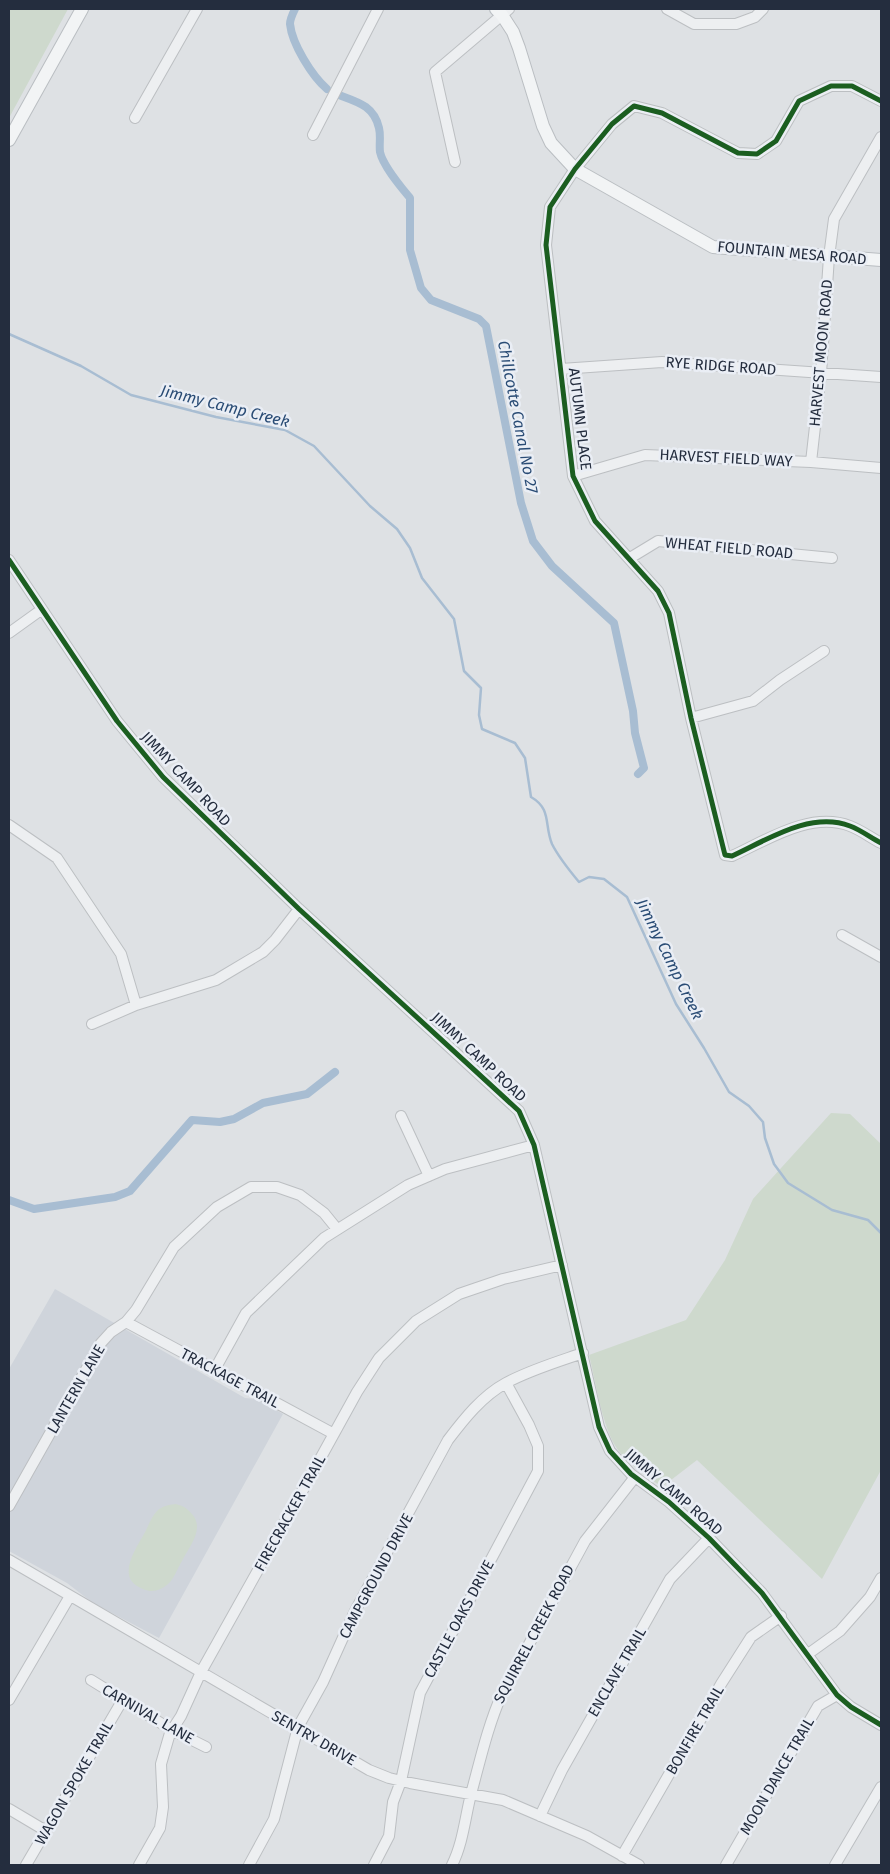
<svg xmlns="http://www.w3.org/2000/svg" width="890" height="1874" font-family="'Fira Sans',sans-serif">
<rect width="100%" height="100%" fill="#dee1e4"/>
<!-- built -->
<path fill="#cfd4db" d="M55,1289L245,1398L257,1399L283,1414L159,1638L93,1603L67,1583L9,1551V1369Z"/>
<!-- green -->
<path fill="#ced9cd" d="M9,9H68L9,118Z
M831,1113L850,1114L881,1144V1470L822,1579L697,1460L662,1487C646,1476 630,1465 618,1450C602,1428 596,1382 589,1355L686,1320L725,1260L753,1199Z
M175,1504C182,1505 187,1508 191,1513C206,1528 189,1547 182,1561C177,1569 174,1579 168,1584C160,1591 152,1593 143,1589C115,1579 135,1550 144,1534C148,1527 151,1517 157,1511C162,1506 169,1505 175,1504Z"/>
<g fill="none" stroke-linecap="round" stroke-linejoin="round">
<!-- stream -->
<path stroke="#a8bdd2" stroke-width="2.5" d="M9,334L81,366L131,395L216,417L285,430L314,446L370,506L397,529L410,548L422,578L454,619L464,671L481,688L479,715L482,729L515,743L525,758L531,797C552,809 544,825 552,844C559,858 569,870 579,882L589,877L604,879L627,897L676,1004L704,1048L729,1092L749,1106L763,1122L765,1138L774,1164L788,1183L832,1210L868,1220L881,1233"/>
<!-- canal -->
<path stroke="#a8bdd2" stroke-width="8" d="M295,9C293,13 290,19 290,24C292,44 312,76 327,89
M339,95C358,102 374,106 379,128C381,136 379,144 380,152C383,166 401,187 410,198V250L421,288L431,300L479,319L486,326L521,503L533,541L552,566L614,623L633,711L635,733L644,768L638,774
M9,1200L34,1209L115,1197L130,1191L192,1120L220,1122L234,1119L263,1103L307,1094L335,1072"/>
<defs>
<path id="minor" d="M667,9L694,24H736L755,17L763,9
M881,101L852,86H831L799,101L776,141L757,154L738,153L662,113L634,106L612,124L575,169L550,207L546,245L573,476L595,521L658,591L669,613L691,718L725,855L732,856C767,840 810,811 850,826C861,830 871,838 881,843
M135,118L197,9
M313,135L378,9
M455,162L435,72L509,9
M561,369L662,362L881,377
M811,462L821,373L829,257L834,219L881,137
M573,476L645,455L811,462L881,468
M630,558L658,541L832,558
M9,560L117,721L163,777L299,909L519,1111L534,1145L599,1427L610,1451L631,1474L669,1502L709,1538L762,1593L837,1695L851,1707L881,1725
M9,633L41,610
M691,718L753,701L780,680L824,651
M9,825L57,858L121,954L136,1005L216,980L263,952L275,940L299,909
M842,935L881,957
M92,1024L136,1005
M401,1116L429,1176
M126,1322L334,1434
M215,1369L246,1313L324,1238L408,1185L445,1169L534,1145
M9,1506L101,1343L111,1332L126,1322L136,1310L174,1247L217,1207L251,1187H277L300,1195L324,1213L337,1229
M9,1560L369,1770L389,1778L410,1783L503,1800L587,1836L639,1865
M808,1654L840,1631L870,1597L881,1578
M91,1680L172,1730L206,1747
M9,1700L70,1596
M9,1809L46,1831
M540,1816L562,1770L670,1579L709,1538
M622,1856L721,1684L751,1637L781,1616
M26,1865L122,1701
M139,1865L160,1828L163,1807L161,1764L170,1733L181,1716L201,1672L309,1479L357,1392L379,1358L416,1321L459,1294L503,1279L562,1265
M249,1865L274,1819L298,1727L323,1682L355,1611L448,1440C464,1419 482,1396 506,1383C530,1370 557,1362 583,1353
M374,1865L389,1836L393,1802L401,1781L420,1693L538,1471V1446L529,1425L506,1383
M452,1865C463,1843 465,1818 471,1794C480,1761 488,1725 502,1694L585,1541L635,1477
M726,1865L818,1706L837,1695
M835,1865L881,1787"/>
<path id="major" d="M496,9L502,15L513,32L519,48L543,126L551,143L575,169L713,247L881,260
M9,140L82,9"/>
</defs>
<!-- minor casing -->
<use href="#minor" stroke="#bcbfc2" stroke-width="12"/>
<!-- major casing -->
<use href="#major" stroke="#babec2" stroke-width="14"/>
<!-- minor -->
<use href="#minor" stroke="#edeff1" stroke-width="10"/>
<!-- major -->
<use href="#major" stroke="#f2f4f5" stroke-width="12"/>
<defs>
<path id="cycleway" d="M881,101L852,86H831L799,101L776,141L757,154L738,153L662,113L634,106L612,124L575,169L550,207L546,245L573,476L595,521L658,591L669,613L691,718L725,855L732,856C767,840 810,811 850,826C861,830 871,838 881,843
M9,560L117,721L163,777L299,909L519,1111L534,1145L599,1427L610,1451L631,1474L669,1502L709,1538L762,1593L837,1695L851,1707L881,1725"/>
</defs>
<!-- cycleway casing -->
<use href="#cycleway" stroke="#eaeef5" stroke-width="8"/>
<!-- cycleway -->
<use href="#cycleway" stroke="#1b5e20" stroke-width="5"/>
</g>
<g text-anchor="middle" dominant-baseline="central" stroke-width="5" stroke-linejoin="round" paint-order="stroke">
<!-- street labels -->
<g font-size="15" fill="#242d3e" stroke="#eaeef5">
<text transform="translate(792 253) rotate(5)">FOUNTAIN MESA ROAD</text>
<text transform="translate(821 353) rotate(-85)">HARVEST MOON ROAD</text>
<text transform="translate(721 366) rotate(4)">RYE RIDGE ROAD</text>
<text transform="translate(580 419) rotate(83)">AUTUMN PLACE</text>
<text transform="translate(726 458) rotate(3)">HARVEST FIELD WAY</text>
<text transform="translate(729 548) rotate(5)">WHEAT FIELD ROAD</text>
<text transform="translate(186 779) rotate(47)">JIMMY CAMP ROAD</text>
<text transform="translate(479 1057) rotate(43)">JIMMY CAMP ROAD</text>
<text transform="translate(230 1378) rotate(28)">TRACKAGE TRAIL</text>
<text transform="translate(76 1389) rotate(-60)">LANTERN LANE</text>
<text transform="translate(674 1492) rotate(41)">JIMMY CAMP ROAD</text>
<text transform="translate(290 1513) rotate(-61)">FIRECRACKER TRAIL</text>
<text transform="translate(376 1576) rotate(-62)">CAMPGROUND DRIVE</text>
<text transform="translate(459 1619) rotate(-62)">CASTLE OAKS DRIVE</text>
<text transform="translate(534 1634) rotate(-62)">SQUIRREL CREEK ROAD</text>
<text transform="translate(617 1672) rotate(-60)">ENCLAVE TRAIL</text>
<text transform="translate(148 1714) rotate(30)">CARNIVAL LANE</text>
<text transform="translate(695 1730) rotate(-60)">BONFIRE TRAIL</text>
<text transform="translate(314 1738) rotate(30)">SENTRY DRIVE</text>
<text transform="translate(777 1776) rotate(-60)">MOON DANCE TRAIL</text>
<text transform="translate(74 1783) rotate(-60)">WAGON SPOKE TRAIL</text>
</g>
<!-- water labels -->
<g font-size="16" font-style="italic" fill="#2a4c75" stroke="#eaeef5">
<text transform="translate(225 406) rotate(14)">Jimmy Camp Creek</text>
<text transform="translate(518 417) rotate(79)">Chillcotte Canal No 27</text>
<text transform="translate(670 959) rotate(64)">Jimmy Camp Creek</text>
</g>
</g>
<!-- border -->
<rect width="890" height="1874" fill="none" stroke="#242d3e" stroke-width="20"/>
</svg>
